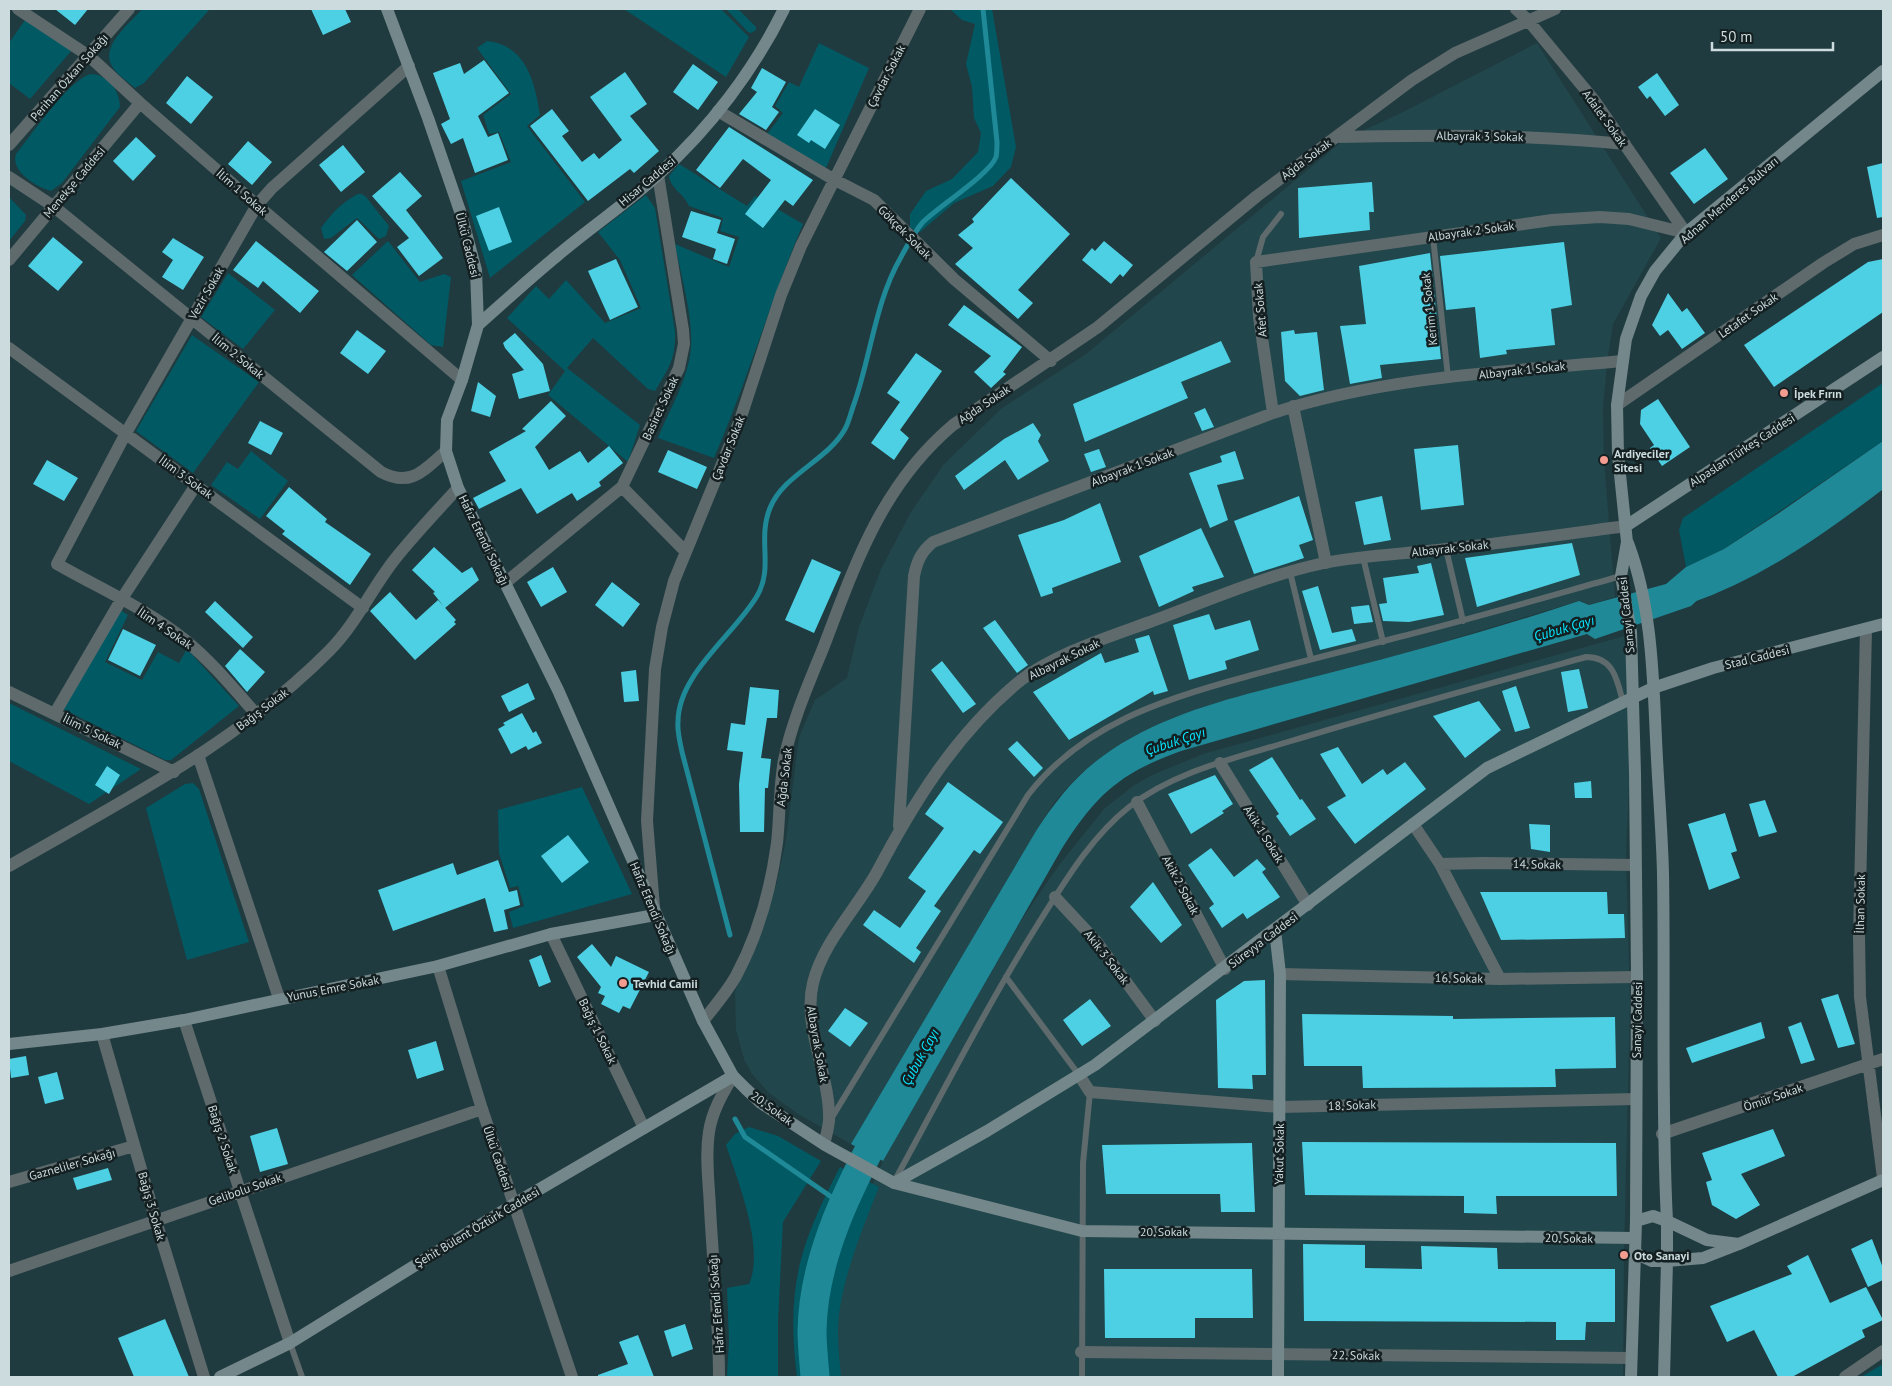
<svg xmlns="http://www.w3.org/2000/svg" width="1892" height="1386" font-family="'PT Sans',sans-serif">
<rect width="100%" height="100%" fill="#203b3f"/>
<!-- built -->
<path fill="#21464c" d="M1537,43L1661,238L1613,324L1607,362L1603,409L1604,460L1615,597L1589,605L1579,601L1403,654L1222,703L1168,720L1121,744L1087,768L1072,783L1056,800L1036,831L851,1144L798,1114L769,1093L752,1074L744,1059L736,1030L735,992L776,886L786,840L799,737L815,700L847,678L859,627L881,569L911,512L944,464L1002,408L1086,354L1345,139L1401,113Z
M1628,635L1629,784L1626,857L1630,1003L1624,1255L1623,1377H833L829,1334L854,1226L883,1161L1020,922L1059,865L1104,809L1133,786L1152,775L1203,754Z"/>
<!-- green -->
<path fill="#005963" d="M142,9H210L144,83L135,88C127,81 114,73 110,62C104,43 131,22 142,9Z
M624,9H721L749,37L726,77Z
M726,9H738L756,27V30L751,33L748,32Z
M950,9H992L1016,147L1011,167L993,186L954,203L920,232L910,228V214L926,191L952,179L978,152L981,133L974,118L972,87L966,64L975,24L962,20Z
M25,20L72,50L30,99L9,83V43Z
M487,41C526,45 535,82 540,115L527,126L585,202L490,278L461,181L511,162L499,132L489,134L483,115L511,94L477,48Z
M819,43L869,68L826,168L767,134L783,113L775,106L789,82L799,87Z
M90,74C107,74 120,90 120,107L62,183L51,191C36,187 10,171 16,154C32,134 67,82 90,74Z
M679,164L747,206L755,196L803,224C770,302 747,382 714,458L658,438C669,410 689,378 691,347C693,316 681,276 675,244L729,267L739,237L720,231L723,218L689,206C685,195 670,188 669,176Z
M358,194H362L366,197L389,226L386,236L379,239L357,218L331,238L324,239L321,228C332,213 341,203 358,194Z
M646,195L655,208L675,331C676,358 669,368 655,391L648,389L593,338L567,368L640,425L628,462L548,395L565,371L507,318L536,286L549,299L566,280L605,323L641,308L620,260L598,232Z
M9,197L26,215L25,221L9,241Z
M388,241L420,282L444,274L451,277L443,347L431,345L352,275Z
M228,273L275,310L243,349L201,317Z
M192,335L259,382L193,473L136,431Z
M1883,383V441L1724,549L1686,567L1679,530L1683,518Z
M251,451L288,481L260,519L211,485L227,462L238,469Z
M119,609L128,615L105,662L142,680L158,652L179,663L187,649L239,706L171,760H165L63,709Z
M9,703L141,769L89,804L9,761Z
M193,783L199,789L249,942L187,960L146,808L185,784Z
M582,787L632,894L513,928L509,912L524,906L518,886L510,888L499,853L498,810Z
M749,1127L778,1136L821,1161L783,1222L778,1321V1377H727L729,1341L727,1288L749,1284C765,1247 738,1182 726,1145L735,1134Z
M840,1167L879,1187C862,1230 837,1289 838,1335C838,1349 840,1363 841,1377H797C786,1288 799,1246 840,1167Z
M1883,1364V1377H1861Z"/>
<!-- water -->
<path fill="#1f8997" d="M1883,441V480L1842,508L1735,565L1691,606L1595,639L1587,634L1181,751C1119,773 1095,796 1061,850L883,1161L851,1144L1036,831C1055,802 1075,776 1103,756C1169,708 1255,693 1333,672C1415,651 1498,628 1579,601L1589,605L1666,584L1686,567L1724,549L1779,513Z"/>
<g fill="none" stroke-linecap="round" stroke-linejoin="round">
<!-- stream -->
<path stroke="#1f8997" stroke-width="5" d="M730,935L682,752C680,742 677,731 678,722C678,674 734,635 757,596C774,567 757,540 770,508C784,474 827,461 845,429C849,422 851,412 854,404C871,356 875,302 901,257C907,246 915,231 923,222C939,206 990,174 996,157C997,153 997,147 997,142L983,9
M735,1119L745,1137L843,1205"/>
<!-- river -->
<path stroke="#1f8997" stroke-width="29" d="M1687,589C1759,564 1823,517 1883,471
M815,1377C814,1362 812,1346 812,1331C813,1256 851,1183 886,1118"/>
</g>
<!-- building -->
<path fill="#4dd0e3" d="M55,9H88L75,25Z
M311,9H345L351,22L323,35Z
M484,60L509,93L478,116L488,137L498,133L508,160L475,173L463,138L451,144L441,124L450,119L433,73L460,63L464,74Z
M693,64L718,82L698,110L673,92Z
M762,68L786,82L772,107L779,112L766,130L739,114L757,92L751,88Z
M625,72L647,104L630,116L659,151L634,173L630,169L588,201L530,126L552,109L569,131L562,136L582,162L594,153L599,159L622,140L590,97Z
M1657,73L1679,105L1665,116L1650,96L1647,99L1638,87Z
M187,76L213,97L191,124L166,103Z
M815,109L840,125L825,149L811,140L809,143L797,135Z
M729,127L813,180L793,206L785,200L763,228L745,214L771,180L743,159L720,188L696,170Z
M136,137L156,156L133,181L113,161Z
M248,141L272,162L252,185L228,164Z
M343,145L365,172L341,192L319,165Z
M1705,148L1728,179L1694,204L1670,173Z
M1883,163V217L1877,218L1867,167Z
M400,172L422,196L406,210L443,258L419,276L397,247L409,238L372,196Z
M1011,178L1070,234L1018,290L1033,303L1018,319L955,264L973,248L958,235L974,222L972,219Z
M1372,182L1374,212H1369L1370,230L1299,238L1298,188Z
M499,207L512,242L489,251L476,216Z
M691,211L721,220L717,233L735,239L727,264L713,259L716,249L682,237Z
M357,220L377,242L347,271L324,252Z
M53,237L83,262L58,291L28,266Z
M173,238L204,257L183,290L162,277L173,260L162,252Z
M256,241L319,291L300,313L263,281L258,288L233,270Z
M1104,241L1133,265L1123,277L1120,274L1111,284L1082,260L1092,248L1095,251Z
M1564,242L1572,305L1551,309L1555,345L1506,350L1507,354L1480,358L1475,307L1446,310L1440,256Z
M1430,253L1441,359L1380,365L1382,378L1350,384L1340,326L1366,324L1359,266Z
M616,259L638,307L610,320L588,271Z
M1883,259V312L1774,387L1744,345L1868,262Z
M1668,293L1682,312L1687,308L1705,333L1682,349L1668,330L1660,336L1652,325Z
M964,305L1022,347L1003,372L1006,374L991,388L974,372L991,356L948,325Z
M357,330L386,351L368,374L340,353Z
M1294,330L1295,334L1317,332L1324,390L1300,396L1285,381L1281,332Z
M515,333L543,364L550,391L519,399L512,374L524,370L505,348L503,343Z
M1221,341L1231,362L1181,382L1188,398L1085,442L1073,404Z
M916,353L942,371L900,430L909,438L894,460L871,443L900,402L887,393Z
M478,382L496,396L490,417L471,411Z
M1658,399L1690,447L1662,466L1650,448L1654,445L1640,424L1641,410Z
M551,401L566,416L535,447L549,470L580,451L588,463L609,446L623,463L599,482L601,486L577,501L572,493L537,514L521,488L479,509L473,498L506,481L489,452L526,431L522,429Z
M1205,408L1214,427L1202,431L1194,413Z
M260,421L283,433L271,455L248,443Z
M1033,423L1041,435L1038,441L1049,461L1018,480L1005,460L964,490L955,476L1004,439Z
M1458,445L1464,505L1421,510L1414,449Z
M1099,449L1106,467L1091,472L1084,454Z
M668,450L707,467L697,489L658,472Z
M1235,451L1244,479L1217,485L1228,520L1210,528L1189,473L1222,462L1220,456Z
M47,460L78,478L64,501L33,484Z
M289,487L327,519L325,522L371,554L350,585L282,534L285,531L266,516Z
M1299,496L1313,540L1299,545L1304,558L1254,574L1234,521Z
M1382,496L1391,540L1364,545L1355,502Z
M1100,503L1121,562L1052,588L1053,593L1041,597L1018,535L1064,520Z
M1201,528L1224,577L1192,587L1194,591L1159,607L1139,556Z
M1572,543L1580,575L1477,607L1465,558Z
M434,547L462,573L472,567L479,580L445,608L433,593L435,592L412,570Z
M812,559L841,572L814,633L785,620Z
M1431,563L1444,615L1409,622L1383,621L1379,604L1387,603L1383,578L1419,573L1417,566Z
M553,567L567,592L541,607L527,582Z
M612,582L640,604L623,627L595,605Z
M1318,586L1332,633L1352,629L1356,641L1320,650L1302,591Z
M390,592L416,620L438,600L456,620L454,622L456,624L415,660L370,611Z
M215,601L253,637L243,648L205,612Z
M1369,605L1373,622L1354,624L1351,607Z
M1209,614L1215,630L1250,620L1259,650L1225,661L1227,669L1189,680L1173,625Z
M995,620L1028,665L1017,673L983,628Z
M123,629L156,645L140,676L108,660Z
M1149,635L1168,691L1154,695L1153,691L1069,740L1033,692L1101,653L1105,663L1139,652L1135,639Z
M240,649L265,672L247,692L225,666Z
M942,661L976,704L963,713L931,670Z
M1579,669L1588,708L1568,712L1561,672Z
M636,670L639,701L624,702L621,672Z
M528,683L535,699L509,712L501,696Z
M1516,686L1530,728L1515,732L1502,691Z
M750,687L779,690L777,718H767L761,758L771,759L768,788H765L764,832H740L739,784L743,752L727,750L731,723L745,725Z
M1479,701L1501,730L1465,758L1433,716Z
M522,713L533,733L536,731L542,743L528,750L526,746L511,754L498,729L505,725L503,723Z
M1017,741L1043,768L1034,777L1008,749Z
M1338,747L1362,784L1383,769L1387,775L1405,762L1426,789L1355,844L1327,807L1346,796L1320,754Z
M1272,757L1300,800L1302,799L1316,819L1290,836L1276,816L1279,814L1249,770Z
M107,766L120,775L109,794L95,785Z
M1215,775L1233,804L1222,811L1224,813L1191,834L1168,794Z
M1591,781L1592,798H1575L1574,783Z
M948,782L1003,822L980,854L974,850L934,906L941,911L916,948L921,952L914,963L863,925L874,910L900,928L926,891L908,878L944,828L925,814Z
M1765,800L1777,832L1759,837L1749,804Z
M1725,813L1737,851L1731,853L1740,878L1709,890L1688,824Z
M1529,824L1550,825V852L1531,849Z
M568,835L589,862L562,883L541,856Z
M1211,848L1234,877L1257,859L1266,869L1262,872L1280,897L1247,919L1243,913L1222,928L1209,908L1214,904L1188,865Z
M498,860L509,892L517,890L520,905L504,910L508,929L494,932L485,898L393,931L378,890L453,863L457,875Z
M1153,882L1182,925L1161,943L1130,907Z
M1480,892H1607L1608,914H1624L1625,938L1501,940Z
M592,944L611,967L616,956L649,972L630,1009L623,1006L619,1013L601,1004L605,996L598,993L601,987L577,957Z
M541,955L551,982L539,987L529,960Z
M1265,980L1266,1075H1252L1253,1089L1218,1088L1216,1000L1244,981Z
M1838,994L1855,1044L1838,1048L1821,999Z
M1090,999L1111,1026L1082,1046L1063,1020Z
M845,1008L868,1023L850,1047L828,1031Z
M1302,1014L1453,1016V1019L1615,1017L1616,1068L1555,1069L1556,1087L1363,1088L1362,1066H1304Z
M1761,1022L1765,1038L1692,1063L1686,1048Z
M1801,1022L1815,1060L1801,1064L1788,1027Z
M436,1041L444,1070L417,1079L408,1050Z
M26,1056L29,1075L11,1078L9,1059Z
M57,1072L64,1099L45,1104L38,1077Z
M277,1128L288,1164L260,1172L250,1136Z
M1773,1129L1785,1156L1741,1174L1760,1205L1736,1219L1712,1205L1706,1182L1712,1180L1702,1153Z
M1302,1142L1616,1143L1617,1196H1496L1497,1214L1464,1213V1196L1305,1195Z
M1252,1143L1255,1212H1221L1220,1194H1106L1102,1145Z
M108,1168L112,1180L77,1190L73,1178Z
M1872,1239L1883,1268V1280L1868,1287L1851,1249Z
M1303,1244L1365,1245V1268L1422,1269L1421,1246L1497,1248L1498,1269H1615V1322H1586L1585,1340H1556V1322L1304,1321Z
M1808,1255L1830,1303L1866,1287L1883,1320L1862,1330L1865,1337L1792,1377H1778L1754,1330L1727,1342L1710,1306L1792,1274L1787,1266Z
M1104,1269H1252L1253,1318H1195V1338H1105Z
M165,1319L189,1377H134L118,1338Z
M685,1324L693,1349L672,1357L664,1331Z
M638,1335L654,1377H598V1375L628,1364L619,1342Z"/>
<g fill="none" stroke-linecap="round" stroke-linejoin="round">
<!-- lane -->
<path stroke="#5e6a6c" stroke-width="6" d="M1433,237L1448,377
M1256,262L1263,237L1281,214
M1446,549L1463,621
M1363,557L1383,642
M1290,572L1311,659
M1006,977L1079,1075
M831,1119L1028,795C1082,725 1163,699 1245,677C1295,663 1345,651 1395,638C1471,619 1546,597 1621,576
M895,1180C942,1094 986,1007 1038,924C1064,883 1090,838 1129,807C1175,771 1236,758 1291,741C1389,711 1488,684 1586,657C1614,657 1617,680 1623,702
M290,1343L302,1377
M1082,1377L1083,1163L1090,1092"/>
<!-- street -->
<path stroke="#5e6a6c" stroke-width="12" d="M18,9L89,56L140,103L257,205L462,380
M1516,9L1527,19L1594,100L1686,233
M718,111L833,179L874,200L954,279L1051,361
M1336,137C1433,135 1527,134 1625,144
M9,145L129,9
M9,177L53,206L381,472C411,488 424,470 446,451
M9,260L140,103
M9,348L363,608
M1617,405L1823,263L1854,244L1883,235
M1293,406L1326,563
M1273,413L1259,317L1256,262L1552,220L1600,217L1629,219L1686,233
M622,487L686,552
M505,583L622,487L679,368L684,344L683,330L658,175
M1866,629L1859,936L1860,997L1883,1178
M9,692L174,772
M55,713L121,600L196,485
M257,715C234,689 212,662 185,640C147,609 99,588 57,564L126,433L257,205L272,188L409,66
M198,755L279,998
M1220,763L1308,905
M1137,802L1225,969
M1413,824L1440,864L1500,979
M899,826L914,576C917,561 921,552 933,542L1273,413C1382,377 1508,371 1623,361
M1440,864L1484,863L1635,865
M9,866C120,802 238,743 329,651C356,624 372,588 395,559C415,534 437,511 458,488
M1055,897L1096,941L1155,1021
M654,907L647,821L655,669L662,627L674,581L740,420L781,295L801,246L920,9
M551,934L644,1128
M438,966L482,1109L572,1377
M1280,974L1500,979L1637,977
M184,1020L290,1343
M703,1021C714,1007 727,992 736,976C758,935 771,888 777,843C780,816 779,787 784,760C792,721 809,683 824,646C856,562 882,485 953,425L1098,327L1257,196L1412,80L1455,53L1555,9
M102,1034L156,1221L204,1377
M1079,1075L1090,1092L1280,1107L1636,1099
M1662,1134L1883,1059
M824,1144C826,1137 828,1129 829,1121C831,1077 802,1026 813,983C823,942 857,908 877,872C914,802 954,737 1015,685C1049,656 1105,638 1147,623C1205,602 1263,576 1324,563C1364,555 1405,554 1446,549C1506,543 1566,534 1626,526
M9,1182L134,1146
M9,1271L482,1109
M1081,1352L1631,1358
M719,1377C719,1321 713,1265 710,1208C709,1183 705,1157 709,1132C712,1111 723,1093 733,1076
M1845,1377L1883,1351"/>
<!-- secondary -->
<path stroke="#74878a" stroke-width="12" d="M387,9L428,118L461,214L476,270L478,325L462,380L447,420L446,451L458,488L558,690L703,1021L733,1076L746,1089L761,1103L825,1145L894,1183L1082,1231L1634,1238
M478,325C505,301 531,277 558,255C591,227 627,203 659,174C710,128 754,70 784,9
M1626,526L1883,357
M1628,543C1654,612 1653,687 1657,759C1659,797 1662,835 1663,873C1665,989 1661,1105 1667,1221L1707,1240L1739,1244L1703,1258L1667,1261L1664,1377
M1275,930L1280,974L1278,1377
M9,1044L102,1034L184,1020L438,966L551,934L655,915
M894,1183L987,1131L1095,1065L1487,768L1653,688L1713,668L1883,624
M1653,1216L1667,1221V1261H1652L1635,1253L1636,1221Z
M1636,1221L1637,977L1635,773L1631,632L1621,576L1627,542L1618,455L1617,405L1626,339L1641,296L1655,271L1686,233L1883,71
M1739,1244L1883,1180
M220,1377L290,1343L514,1204L733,1076
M1631,1377L1635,1253"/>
</g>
<!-- markers -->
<g fill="#f59c90" stroke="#141f21" stroke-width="2">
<circle cx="1784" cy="393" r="5"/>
<circle cx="1604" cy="460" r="5"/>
<circle cx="623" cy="983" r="5"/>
<circle cx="1624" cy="1255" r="5"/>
</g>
<g text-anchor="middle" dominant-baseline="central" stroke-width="5" stroke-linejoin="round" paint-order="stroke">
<!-- street labels -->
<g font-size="12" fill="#ccdbde" stroke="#141f21">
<text transform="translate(886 76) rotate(-63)">Çavdar Sokak</text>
<text transform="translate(69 77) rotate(-49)">Perihan Özkan Sokağı</text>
<text transform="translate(1605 118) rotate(54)">Adalet Sokak</text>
<text transform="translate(1480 136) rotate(1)">Albayrak 3 Sokak</text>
<text transform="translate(1306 159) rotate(-37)">Ağda Sokak</text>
<text transform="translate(647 181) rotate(-40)">Hisar Caddesi</text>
<text transform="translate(74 182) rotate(-50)">Menekşe Caddesi</text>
<text transform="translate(242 192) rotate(41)">İlim 1 Sokak</text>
<text transform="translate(1729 200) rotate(-41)">Adnan Menderes Bulvarı</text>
<text transform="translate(1471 231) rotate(-8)">Albayrak 2 Sokak</text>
<text transform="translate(905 232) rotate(45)">Gökçek Sokak</text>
<text transform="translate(468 245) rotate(76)">Ülkü Caddesi</text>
<text transform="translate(206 293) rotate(-60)">Vezir Sokak</text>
<text transform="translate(1429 309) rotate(-96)">Kerim 1 Sokak</text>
<text transform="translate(1260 310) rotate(-95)">Afet Sokak</text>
<text transform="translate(1748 315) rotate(-35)">Letafet Sokak</text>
<text transform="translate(238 356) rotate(39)">İlim 2 Sokak</text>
<text transform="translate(1522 370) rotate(-6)">Albayrak 1 Sokak</text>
<text transform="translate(984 404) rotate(-34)">Ağda Sokak</text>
<text transform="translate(660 408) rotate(-65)">Basiret Sokak</text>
<text transform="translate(728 448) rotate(-68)">Çavdar Sokak</text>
<text transform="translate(1742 450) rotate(-33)">Alpaslan Türkeş Caddesi</text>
<text transform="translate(1132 467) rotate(-21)">Albayrak 1 Sokak</text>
<text transform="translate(186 477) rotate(36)">İlim 3 Sokak</text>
<text transform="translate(484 540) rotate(64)">Hafız Efendi Sokağı</text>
<text transform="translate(1450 548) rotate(-6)">Albayrak Sokak</text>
<text transform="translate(1626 615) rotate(-96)">Sanayi Caddesi</text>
<text transform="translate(165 628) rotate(34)">İlim 4 Sokak</text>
<text transform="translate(1757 657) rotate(-14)">Stad Caddesi</text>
<text transform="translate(1064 659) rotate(-26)">Albayrak Sokak</text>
<text transform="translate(262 709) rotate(-37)">Bağış Sokak</text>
<text transform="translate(92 731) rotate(26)">İlim 5 Sokak</text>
<text transform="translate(784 777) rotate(-83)">Ağda Sokak</text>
<text transform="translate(1264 834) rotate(58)">Akik 1 Sokak</text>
<text transform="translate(1537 864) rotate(1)">14. Sokak</text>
<text transform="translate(1181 885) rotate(62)">Akik 2 Sokak</text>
<text transform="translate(1860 904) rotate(-89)">İlhan Sokak</text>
<text transform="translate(653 908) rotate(67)">Hafız Efendi Sokağı</text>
<text transform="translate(1263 940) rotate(-37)">Süreyya Caddesi</text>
<text transform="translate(1107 957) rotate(52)">Akik 3 Sokak</text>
<text transform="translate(1459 978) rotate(1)">16. Sokak</text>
<text transform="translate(333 988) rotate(-11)">Yunus Emre Sokak</text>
<text transform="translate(1637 1020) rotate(-89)">Sanayi Caddesi</text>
<text transform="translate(598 1031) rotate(64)">Bağış 1 Sokak</text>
<text transform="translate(818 1044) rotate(80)">Albayrak Sokak</text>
<text transform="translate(1773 1097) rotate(-19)">Ömür Sokak</text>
<text transform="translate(1352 1105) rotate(-2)">18. Sokak</text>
<text transform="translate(772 1108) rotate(36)">20. Sokak</text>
<text transform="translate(223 1139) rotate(72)">Bağış 2 Sokak</text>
<text transform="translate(1279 1154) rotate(-89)">Yakut Sokak</text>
<text transform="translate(498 1158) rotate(71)">Ülkü Caddesi</text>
<text transform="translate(72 1164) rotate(-16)">Gazneliler Sokağı</text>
<text transform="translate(245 1189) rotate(-19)">Gelibolu Sokak</text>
<text transform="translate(152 1206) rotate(74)">Bağış 3 Sokak</text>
<text transform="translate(477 1227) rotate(-31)">Şehit Bülent Öztürk Caddesi</text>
<text x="1164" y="1231">20. Sokak</text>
<text transform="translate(1569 1238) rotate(1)">20. Sokak</text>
<text transform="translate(716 1304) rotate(-94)">Hafız Efendi Sokağı</text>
<text transform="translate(1356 1355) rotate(1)">22. Sokak</text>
</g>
<!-- poi labels -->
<g font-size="12" font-weight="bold" fill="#ccdbde" stroke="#141f21" text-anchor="start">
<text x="1794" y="393">İpek Fırın</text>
<text x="1614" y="453">Ardiyeciler<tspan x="1614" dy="14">Sitesi</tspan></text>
<text x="633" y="983">Tevhid Camii</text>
<text x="1634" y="1255">Oto Sanayi</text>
</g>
<!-- water labels -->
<g font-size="14" font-style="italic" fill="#06e6fe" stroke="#141f21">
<text transform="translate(1564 628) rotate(-16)">Çubuk Çayı</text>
<text transform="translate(1175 741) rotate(-18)">Çubuk Çayı</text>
<text transform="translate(920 1057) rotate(-61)">Çubuk Çayı</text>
</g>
</g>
<!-- border -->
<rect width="1892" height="1386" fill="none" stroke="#ccdbde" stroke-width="20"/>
<!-- scale -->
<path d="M1712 42v8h121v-8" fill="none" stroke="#ccdbde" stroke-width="2.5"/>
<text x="1720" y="42" font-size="15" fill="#ccdbde" stroke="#141f21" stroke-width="4" paint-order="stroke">50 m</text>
</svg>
